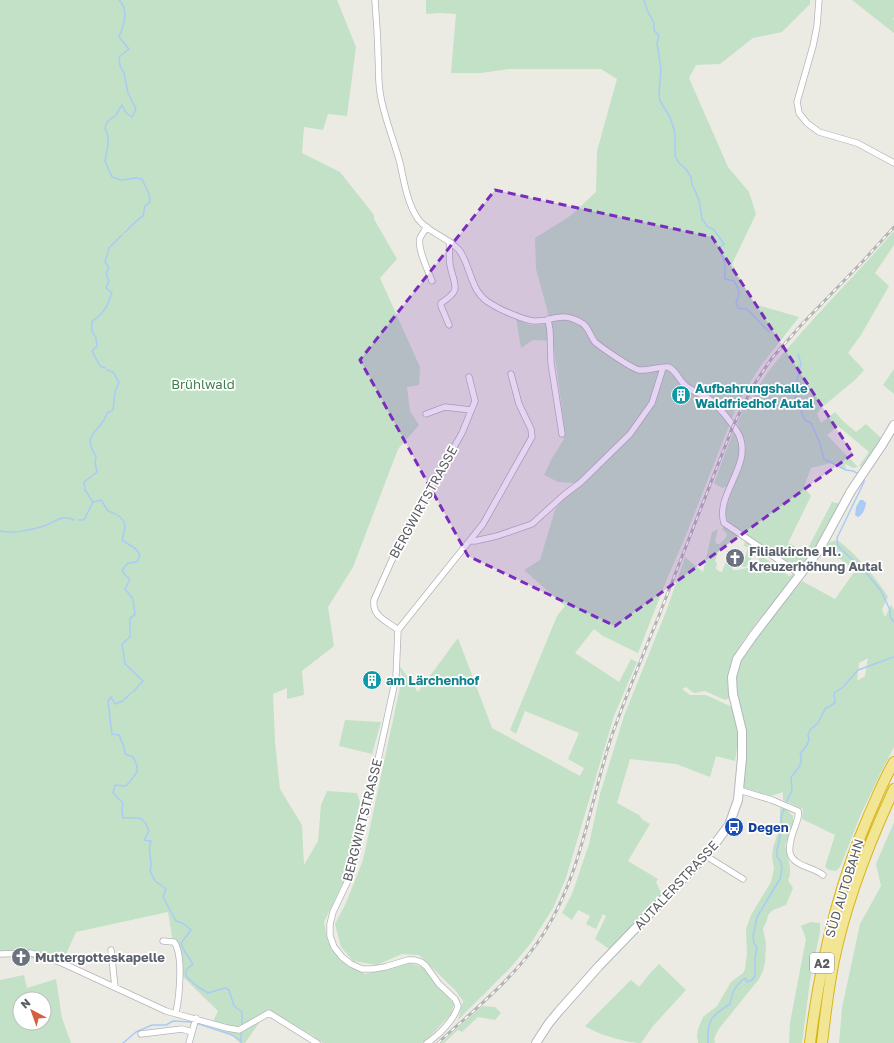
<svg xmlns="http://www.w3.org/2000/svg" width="894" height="1043" font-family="'Golos Text',sans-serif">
<rect width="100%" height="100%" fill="#ecebe3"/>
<!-- green -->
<path fill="#c2e1c6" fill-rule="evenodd" d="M0,0H337L356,47L347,116L328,114L323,130L304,127L302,153L340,172L374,215V219L397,259L380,278L420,367L419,385L407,387L410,411L419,425L398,449L353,567L328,607L334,646L302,671L304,695L287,699V688L273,694L275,742L280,789L302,825L304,865L318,841L321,805L327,791L357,793L360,802L358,818L347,874L324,922L328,942L340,960L365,974L409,963L423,967L454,1004L451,1014L429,1038L422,1043H323L312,1035L272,1012L261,1020L245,1043H240L233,1036L211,1026L218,1011L178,972L168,912L76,932L62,963L15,956L0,957Z
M426,0H810V4L782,32L753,38L720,64L696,65L689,78L728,167L749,192L756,214L732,264L754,304L799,317L760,367L748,386L736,408L686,535L667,579L638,653L603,636L594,629L575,653L619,682L631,659L637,662L614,716L566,878L553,908L531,943L511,967L458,1020L463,1001L456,991L419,955L402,954L377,965L353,961L341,947L335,924L346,903L363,860L402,678L399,665L418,692L458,638L492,728L580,776L584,768L568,759L579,733L525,711L516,734L510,730L557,616L565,606L524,570L540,560L555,510L575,483L558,482L544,475L552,458L564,439V424L553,341L533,340L521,348L516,318L530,325L551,324L536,269L535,238L570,216L596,192L597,151L617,79L601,69H509L481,73H451L456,14L440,13L426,14Z
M852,0H894V17L893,19L894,20V33Z
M894,231V245L875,273L889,286L861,335L848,353L864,370L855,380L821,408L817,414L821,423L835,412L843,421L856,432L866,424L882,439L862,467L859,466L869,452L838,426L827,435L858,467L853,468L845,464L846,470L831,463L811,468L804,487L811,496L788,543L806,552L832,502L841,504L814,551L799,569L794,568L729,523C716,508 749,465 745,443C743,437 739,430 737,423L748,401L751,402C762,375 782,355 801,333C831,299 864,266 894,231Z
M894,369V394L883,385Z
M734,430L740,447V455L728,486L722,488L714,483Z
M724,526L738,535C732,539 727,546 720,548L715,561L717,563L716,568L718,571L722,572L726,562L729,563L733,570H737L747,568L751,569L760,558L763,557L789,576L793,574V580C775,602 731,647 728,674C727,682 728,690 730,698L725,700L705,691L694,693L686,687L682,689L690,695H706L732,707C738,728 739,739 735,761L716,756L710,777L676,764L630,759L617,803L639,815L643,820L650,824L628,861L658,879L656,882L662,895L609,949L595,939L606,916L603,914L596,929L586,924L590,916L578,910L572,920L562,913L572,894L589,844L600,794L624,716L667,609L685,557L703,572L712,532L718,529L715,542L717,544H720L727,536L726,533L722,529Z
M837,540C854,551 878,580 888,597L882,609L885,617L891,605L894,610V747L879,776L861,814L840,867L836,871L829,870L825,867L835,835L802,819L803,809L783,800V792L771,796L741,787L736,689L737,671L741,659L749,645L802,581L835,599L855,571L846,563L827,551V546L830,542ZM868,658L865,676L857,681L859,663Z
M745,541L758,549L746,567H742L748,547L744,546Z
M345,720L381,722L372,754L339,746Z
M782,807L787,810L793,816V825L785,845L790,867V875L788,880L793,888L786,905L773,910L768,915L767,920L763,929L766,944L765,963L763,971L759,979L718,1030L714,1039L715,1043H698L697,1036L698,1029L703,1017L717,1006L731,982L743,973L745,969L747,953L746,929L751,915L771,882L774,869L772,856L773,848L780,826V809Z
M894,822V1043H839L842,1008L860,924L881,886L876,864Z
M811,922L820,923V932L810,981L802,1043H789L790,1023L806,939L801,926Z
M659,964L686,990L653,1026L641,1043C628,1043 596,1034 585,1026L631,980L639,987L652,971Z
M24,975L27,988L56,979L62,1018L71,1043H0V980ZM20,999H44V1023H20Z
M482,1006L495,1007L501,1013L495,1020L478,1017L462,1032L458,1030L444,1043H441Z"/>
<!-- water -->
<path fill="#aacbf6" d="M860,500H863L866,503C865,509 863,515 858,517L855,515L856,507Z"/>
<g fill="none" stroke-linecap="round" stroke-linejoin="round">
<!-- stream -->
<path stroke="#aacbf6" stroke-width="1.5" d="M119,0C129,10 124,25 119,37L129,49L119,57L120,66L124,73L128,93L136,109L132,117L126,113L122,105L116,115L107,122L105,128L108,136V145L105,161L112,177L121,180
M644,0L647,10L654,23V30L659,36L657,43L661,69L659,93L660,101L670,117L675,133V156L679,163L686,169L691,177L692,184L699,200L702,219L707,226L714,230L724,244L719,248L725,263V279L734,281C739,289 741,294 736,302L738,308L747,309L769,332
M123,180L135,178L142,179L149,194L150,202L145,206L143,216C136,220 131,227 124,233
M798,354L801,363L797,380L795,398L805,420L811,423L819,441L824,459L846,470L853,471L859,474
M105,368L100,366L92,351L97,346L96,338L92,331V321C105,313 107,306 112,293L106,288L109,281L106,274L109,268L105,262L109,248L122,235
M107,370L113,372L119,382L115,392L113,410L107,413C102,432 80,433 96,456L95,463L97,472L84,482L85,490L93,502L101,500L108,511C116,513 124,518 125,526C125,530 123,536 122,540L136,549L140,555L137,562L128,563L122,570L125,575L130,579L125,589L133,599L135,615L130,618V637L122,644L125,664L143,681L133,692
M864,479V482L837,538L838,546L868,575L881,591L890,610V617L894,622
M78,520H84L93,502
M0,531C12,534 32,530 44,526C56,522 61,514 74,520
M131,693L123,701L115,704L111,697L108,701L112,734L119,735L124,747L125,754L133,757C142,773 135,774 126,786L115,785L113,793L123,803L122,810L123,818C139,818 143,815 149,831L144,840L151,841C146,853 154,860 150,871L155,881L166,889L163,897L176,921L184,924L191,930L181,943C183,951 189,957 193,964L186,970V976L198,987L208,993L225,988L229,990L234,1006L242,1012V1026
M786,803L789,796L792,792L791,777C797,770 804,763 800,754L807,745L809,740L808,735L810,730L818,723L825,709L835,703L834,693L843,687L858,670L894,657
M196,1023L232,1035L241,1041
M123,1043L136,1032L152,1025H166L173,1021L192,1022
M241,1043V1031
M708,1043C707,1020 711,1016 730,1004C732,992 735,986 745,978L747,982L752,980L755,976V958L757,948L754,943L753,937L757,917L780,879L782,867L781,862L777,857V851L782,827L781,817L785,807"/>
<defs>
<path id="street" d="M375,0C376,18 378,37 378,55C379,67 378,80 380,92C383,115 394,140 400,163C404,181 407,203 418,219C428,233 448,237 459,250C472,267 469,293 493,305C501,310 524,320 534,321C552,322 560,311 580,322C588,325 590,336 595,342C602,348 631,368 639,370C647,371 661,366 668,367C675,369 679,379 683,383C690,391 699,393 708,398C718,405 733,424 739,435C753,465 715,494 724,523L801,575
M819,0L817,26L813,46L797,102L799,113L807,123L819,132L857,143L894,163
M427,227C425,230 422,234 420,238C417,249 428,270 432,281
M548,319L550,331L551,363L562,434
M449,325L441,306V303C463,289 454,286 450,265C449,257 449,250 450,242
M426,414L445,407L471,410
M470,541H475L497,536L532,524L564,495L581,482L630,434L652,403L663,368
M398,630C386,620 372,617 374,600L400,542L462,433L475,401L469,377
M739,790L772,800L798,811C801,819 787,838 790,853C793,866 813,867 823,875
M706,856L743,879
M163,941L174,942C184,955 179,998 176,1013
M111,950L115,987
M0,954L31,953L62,963L166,1011L227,1028L239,1030L269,1013L317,1043
M141,1034L182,1029L192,1032
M189,1043L196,1018
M427,1043C438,1036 455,1019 458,1006L455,999L439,984L426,966L421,962L415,960H408L385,967L373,969H362L351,964L342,957L334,947L330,936V924L333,912L351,874L378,760L396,677L398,630L483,524L532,437L531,429L519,404L511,374"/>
<path id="secondary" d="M536,1043L549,1023L559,1011L599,966L708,853L729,825L738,800L742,758V731L733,694L732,677L737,659L753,636L819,550L851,491L882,445L894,425"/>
<path id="highway" d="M810,1043C820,963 837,889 869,815C877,797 884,779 894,762
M822,1043C825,1017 828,991 833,965C845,904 868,845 894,789"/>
</defs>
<!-- street casing -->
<use href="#street" stroke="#b3b5b9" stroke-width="7"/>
<!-- secondary casing -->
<use href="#secondary" stroke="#b5b6bc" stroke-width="10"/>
<!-- highway casing -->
<use href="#highway" stroke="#d8b517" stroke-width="12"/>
<!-- street -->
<use href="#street" stroke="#fff" stroke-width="5.5"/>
<!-- secondary -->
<use href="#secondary" stroke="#fff" stroke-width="8"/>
<!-- highway -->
<use href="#highway" stroke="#f2e695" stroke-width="10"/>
<defs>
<path id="rail" d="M438,1043C475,1009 517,976 544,933C582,873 590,801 612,735C626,696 642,657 658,618C683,554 708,490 733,426L753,386L772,358L803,323L864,260L894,227"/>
</defs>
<!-- rail casing -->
<use href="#rail" stroke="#b3b4b4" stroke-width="3"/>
<!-- rail -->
<use href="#rail" stroke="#fff" stroke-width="1.5" stroke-dasharray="4.5" stroke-linecap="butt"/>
</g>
<!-- marked area -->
<path fill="#7b2cbf" fill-opacity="0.2" stroke="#7b2cbf" stroke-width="3" stroke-dasharray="8 5" stroke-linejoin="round" d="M495,190L712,237L853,454L615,626L468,556L360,360Z"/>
<!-- icons -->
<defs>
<symbol id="building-disc" viewBox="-11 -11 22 22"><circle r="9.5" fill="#0f9aa8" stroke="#fff"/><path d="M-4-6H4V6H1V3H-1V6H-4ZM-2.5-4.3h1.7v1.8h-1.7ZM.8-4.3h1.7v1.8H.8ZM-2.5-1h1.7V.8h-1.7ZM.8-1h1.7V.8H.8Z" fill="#fff"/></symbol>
<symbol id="church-disc" viewBox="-11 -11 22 22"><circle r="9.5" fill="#6b7280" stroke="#fff"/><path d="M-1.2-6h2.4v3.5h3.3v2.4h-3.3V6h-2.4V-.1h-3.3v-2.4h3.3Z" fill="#fff"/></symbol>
<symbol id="bus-disc" viewBox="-11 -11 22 22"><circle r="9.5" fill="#1a4fb4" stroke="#fff"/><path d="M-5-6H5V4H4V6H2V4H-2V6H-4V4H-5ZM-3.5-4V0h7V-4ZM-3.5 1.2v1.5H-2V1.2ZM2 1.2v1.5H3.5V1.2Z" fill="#fff"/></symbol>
</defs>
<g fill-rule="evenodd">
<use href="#building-disc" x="670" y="384" width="22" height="22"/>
<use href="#church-disc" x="724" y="547" width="22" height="22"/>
<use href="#building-disc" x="361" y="669" width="22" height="22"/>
<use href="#bus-disc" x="723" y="816" width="22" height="22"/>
<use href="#church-disc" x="10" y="946" width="22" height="22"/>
</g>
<g text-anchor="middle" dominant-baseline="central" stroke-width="3.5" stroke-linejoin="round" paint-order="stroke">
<!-- shield labels -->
<rect fill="#fff" stroke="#8c8e91" stroke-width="1" x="810" y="953" width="24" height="20" rx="3"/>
<g font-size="12" font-weight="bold" fill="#5b5d62">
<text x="822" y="963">A2</text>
</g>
<!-- park labels -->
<g font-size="13" fill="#3d7f49" stroke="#fff">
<text x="203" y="384">Brühlwald</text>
</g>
<!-- culture labels -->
<g font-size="13" font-weight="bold" fill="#0d838f" stroke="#fff" text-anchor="start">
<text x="695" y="388">Aufbahrungshalle<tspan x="695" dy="15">Waldfriedhof Autal</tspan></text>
<text x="386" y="680">am Lärchenhof</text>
</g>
<!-- street labels -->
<g font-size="13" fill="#5b5d62" stroke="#fff">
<text transform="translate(423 502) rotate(-61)">BERGWIRTSTRASSE</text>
<text transform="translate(362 820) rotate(-76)">BERGWIRTSTRASSE</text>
<text transform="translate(676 885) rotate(-47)">AUTALERSTRASSE</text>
<text transform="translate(844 888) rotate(-73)">SÜD AUTOBAHN</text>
</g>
<!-- worship labels -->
<g font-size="13" font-weight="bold" fill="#5b616d" stroke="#fff" text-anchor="start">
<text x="749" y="551">Filialkirche Hl.<tspan x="749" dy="15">Kreuzerhöhung Autal</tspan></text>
<text x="35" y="957">Muttergotteskapelle</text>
</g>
<!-- transit labels -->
<g font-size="13" font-weight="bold" fill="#164399" stroke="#fff" text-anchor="start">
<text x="748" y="827">Degen</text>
</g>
</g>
<!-- north arrow -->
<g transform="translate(32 1011) rotate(319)"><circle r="19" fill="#ffffff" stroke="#bdbec0"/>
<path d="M0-3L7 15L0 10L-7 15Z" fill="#d75e3f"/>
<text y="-6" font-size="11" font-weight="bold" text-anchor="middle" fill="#5b5d62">N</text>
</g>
</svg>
